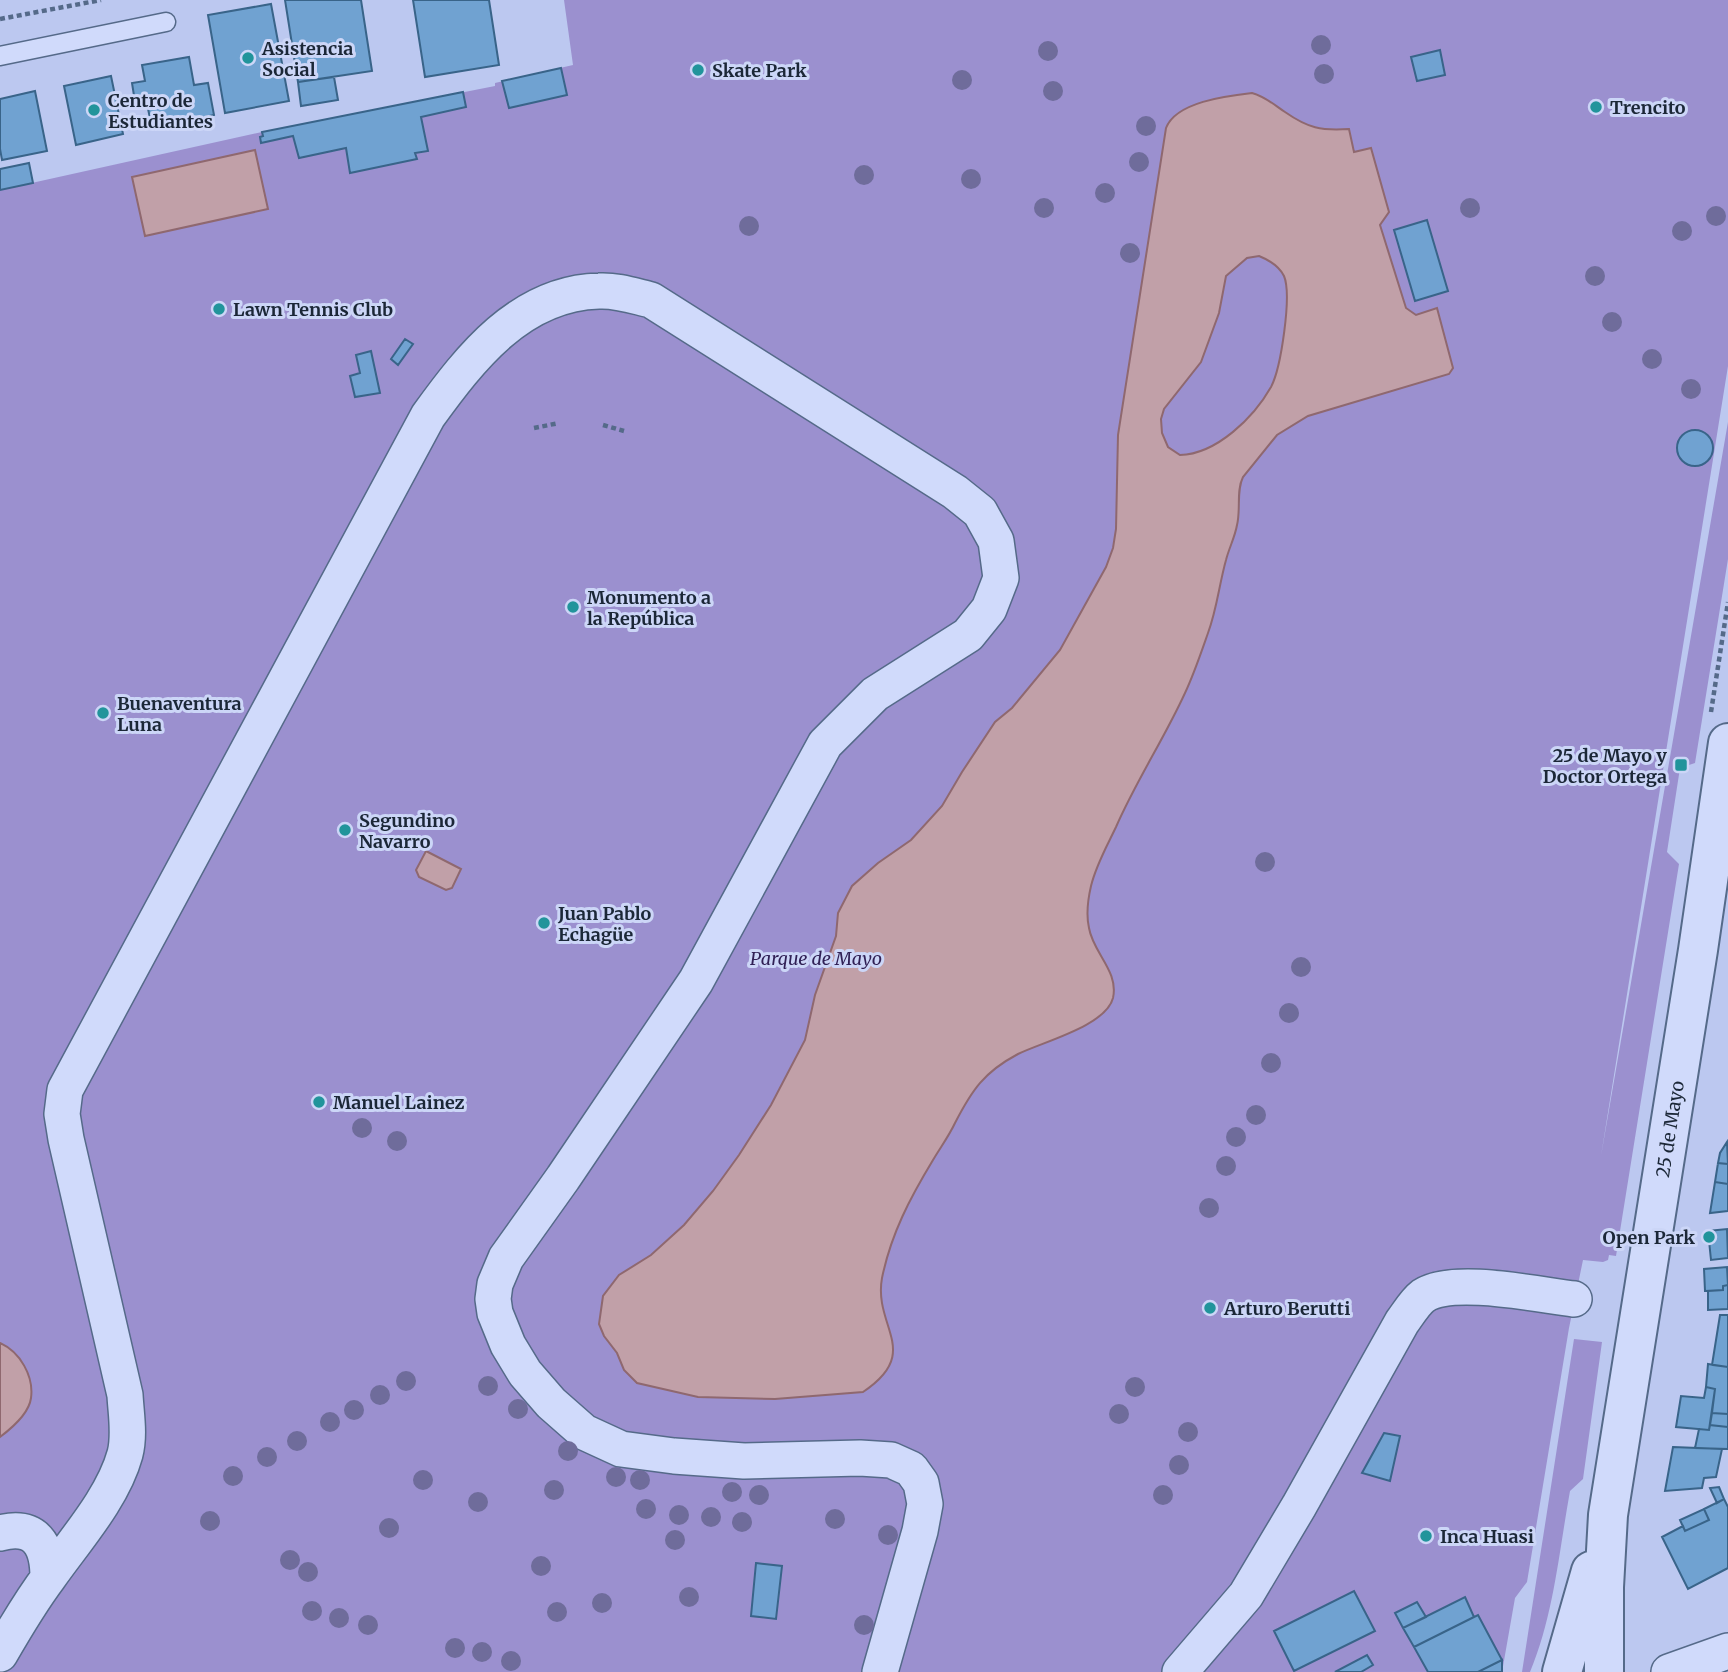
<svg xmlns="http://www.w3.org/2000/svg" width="1728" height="1672" font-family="Merriweather,serif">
<rect width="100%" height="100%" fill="#bcc8f0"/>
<!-- green -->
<path fill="#9b90cf" d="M564,0H1728V366L1601,1156L1728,422V559L1695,763L1680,768L1667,852L1679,864L1616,1256L1609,1255L1608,1260L1603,1262L1583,1260L1569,1328L1527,1582L1515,1598L1502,1672H0V190L262,132L495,86V83L573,65Z
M1574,1339L1602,1342L1583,1479L1570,1491C1559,1551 1554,1615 1530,1672H1522Z"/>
<!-- water -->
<path fill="#c1a0a8" stroke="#8f686f" stroke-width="2" fill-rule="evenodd" d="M1252,93C1266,97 1273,104 1285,112C1308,128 1321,131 1349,129L1354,152L1371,148L1389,212L1380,225L1406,308L1416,315L1437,308L1453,368L1449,374L1308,416L1277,435L1243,477C1236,491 1241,509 1237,525C1235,537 1229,548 1226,560C1219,585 1217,609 1208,633C1201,653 1194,674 1185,693C1164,739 1136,781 1116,827C1107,846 1096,865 1091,886C1088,899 1086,915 1089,928C1093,953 1119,971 1113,998C1106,1026 1042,1042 1018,1054C984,1072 972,1090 955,1123C949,1136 940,1148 933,1160C910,1198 891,1234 882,1278C873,1327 923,1352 863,1392L775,1399L698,1397L637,1383L624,1370L617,1353L604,1336L599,1324L603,1296L619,1275L651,1255L684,1225L713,1191L739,1155L771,1105L805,1040L815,995L836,936L838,913L852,886L878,863L911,840L942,806L962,772L995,722L1012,708L1060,650L1106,567L1113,548L1116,529L1118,435L1166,128C1176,102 1226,96 1252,93ZM1259,256C1269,260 1279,266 1284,276C1292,295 1281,368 1271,387C1254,417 1217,454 1180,455L1168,447L1162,433L1161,419L1164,409L1201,362L1219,313L1226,276L1247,258Z
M255,150L268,209L145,236L132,177Z
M426,851L461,869L452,888L446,890L419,877L416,870Z
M0,1343C20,1352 34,1376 31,1398C29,1414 12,1428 0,1437Z"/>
<!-- building -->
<path fill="#70a2d1" stroke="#396489" stroke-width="2" d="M285,0H361L372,71L298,82Z
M413,0H489L499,65L425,77Z
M271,4L289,101L225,113L208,15Z
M1440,50L1445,75L1417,81L1411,57Z
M189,57L194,85L208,83L214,115L152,128L146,99L135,102L132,83L145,81L142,65Z
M561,68L567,95L509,108L502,81Z
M111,76L123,134L76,145L64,86Z
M334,77L338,100L301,106L298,82Z
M35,91L47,151L2,160L0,149V99Z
M463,92L466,107L421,117L428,151L415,153L417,159L350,173L346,148L299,158L293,136L261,143L260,137L263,136L262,132Z
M29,163L33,183L0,190V169Z
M1427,220L1448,291L1415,301L1394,230Z
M405,339L413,344L398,365L391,359Z
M371,351L380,393L355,397L350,376L360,373L356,355Z
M1677 448a18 18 0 1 1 36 0a18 18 0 1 1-36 0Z
M1727,1142L1728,1164L1718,1163L1720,1153Z
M1718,1163L1728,1164V1184L1715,1182Z
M1715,1182L1728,1184V1211L1710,1213Z
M1727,1229L1728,1258L1711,1260L1708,1231Z
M1727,1267L1728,1285L1723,1286V1290L1705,1291L1704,1269Z
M1728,1285V1309L1708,1310V1291L1723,1290V1286Z
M1720,1315H1728V1367L1712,1365Z
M1708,1364L1728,1367V1414L1712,1413L1715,1389L1706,1387Z
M1706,1387L1715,1389L1709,1430L1676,1427L1681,1396L1704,1398Z
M1712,1413L1728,1414V1427L1710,1425Z
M1710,1425L1728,1427V1449L1695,1448L1699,1429L1709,1430Z
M1384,1433L1400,1436L1390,1481L1362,1473Z
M1673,1447L1722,1449L1716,1477L1704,1478L1702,1488L1665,1491Z
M1719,1487L1724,1499L1717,1503L1710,1488Z
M1724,1499L1728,1507V1568L1688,1589L1662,1537L1683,1526L1685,1531L1709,1520L1704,1509Z
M1704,1509L1709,1520L1685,1531L1680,1520Z
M756,1563L782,1566L776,1619L751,1616Z
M1354,1591L1375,1631L1294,1671L1274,1631Z
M1465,1597L1474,1617L1414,1647L1403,1628Z
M1417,1602L1426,1617L1403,1628L1395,1613Z
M1478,1615L1502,1660L1478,1672H1428L1414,1647Z
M1367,1655L1373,1665L1361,1672H1335Z
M1502,1660V1672H1478Z"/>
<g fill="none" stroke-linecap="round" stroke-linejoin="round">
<defs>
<path id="service" d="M0,56L166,22"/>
<path id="minor" d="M0,1533C36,1524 48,1545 48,1578
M0,1654C15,1628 31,1601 49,1577C75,1540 113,1498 125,1454C130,1435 126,1414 125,1395L66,1139L62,1114L65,1090L428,416C470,358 520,293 599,291C617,290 634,296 651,300L955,492L980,512L996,541L1001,578L989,609L968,635L875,694L825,744L696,981L563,1178L506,1258L495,1284L493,1299L495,1313L508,1345L525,1373L551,1403L584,1432L621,1449L674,1456L744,1461L860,1458L891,1460L911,1469L921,1483L925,1504L920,1531L880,1672
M1180,1672L1246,1595L1299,1506L1402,1322C1408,1314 1415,1302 1423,1296C1452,1276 1539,1295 1574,1299
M1669,1672L1728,1651"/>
<g id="tertiary">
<path d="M1562,1672L1591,1571"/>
<path id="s1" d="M1604,1672V1587L1608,1515L1698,950L1728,743"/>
</g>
</defs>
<!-- service casing -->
<use href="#service" stroke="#556a89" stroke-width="21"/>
<!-- minor casing -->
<use href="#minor" stroke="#556a89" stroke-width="38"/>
<!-- tertiary casing -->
<use href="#tertiary" stroke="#556a89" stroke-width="42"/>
<!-- path -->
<path stroke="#556a89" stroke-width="4.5" stroke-dasharray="5 3.5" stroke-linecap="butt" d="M0,19L101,0
M603,425L624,431
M534,428L559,423
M1711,712L1728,602"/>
<!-- service -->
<use href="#service" stroke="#d0dafb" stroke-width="18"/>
<!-- minor -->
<use href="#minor" stroke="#d0dafb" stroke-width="35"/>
<!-- tertiary -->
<use href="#tertiary" stroke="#d0dafb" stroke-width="38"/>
</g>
<!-- trees -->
<g fill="#6f6c9b">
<circle cx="1321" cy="45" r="10"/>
<circle cx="1048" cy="51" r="10"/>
<circle cx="1324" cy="74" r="10"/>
<circle cx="962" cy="80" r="10"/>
<circle cx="1053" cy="91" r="10"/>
<circle cx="1146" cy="126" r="10"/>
<circle cx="1139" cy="162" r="10"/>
<circle cx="864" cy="175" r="10"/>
<circle cx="971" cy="179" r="10"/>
<circle cx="1105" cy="193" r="10"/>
<circle cx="1044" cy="208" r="10"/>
<circle cx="1470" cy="208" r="10"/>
<circle cx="1716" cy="216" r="10"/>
<circle cx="749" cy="226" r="10"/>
<circle cx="1682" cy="231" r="10"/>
<circle cx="1130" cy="253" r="10"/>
<circle cx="1595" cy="276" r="10"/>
<circle cx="1612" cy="322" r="10"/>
<circle cx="1652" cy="359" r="10"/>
<circle cx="1691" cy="389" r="10"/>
<circle cx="1265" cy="862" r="10"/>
<circle cx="1301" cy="967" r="10"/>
<circle cx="1289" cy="1013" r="10"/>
<circle cx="1271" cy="1063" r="10"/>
<circle cx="1256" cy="1115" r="10"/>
<circle cx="362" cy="1128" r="10"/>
<circle cx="1236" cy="1137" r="10"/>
<circle cx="397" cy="1141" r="10"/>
<circle cx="1226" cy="1166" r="10"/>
<circle cx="1209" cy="1208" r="10"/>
<circle cx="406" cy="1381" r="10"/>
<circle cx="488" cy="1386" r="10"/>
<circle cx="1135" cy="1387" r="10"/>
<circle cx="380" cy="1395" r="10"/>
<circle cx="518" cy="1409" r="10"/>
<circle cx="354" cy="1410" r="10"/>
<circle cx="1119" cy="1414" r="10"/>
<circle cx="330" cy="1422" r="10"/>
<circle cx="1188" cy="1432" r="10"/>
<circle cx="297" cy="1441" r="10"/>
<circle cx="568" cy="1451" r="10"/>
<circle cx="267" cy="1457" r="10"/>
<circle cx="1179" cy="1465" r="10"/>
<circle cx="233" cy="1476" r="10"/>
<circle cx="616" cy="1477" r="10"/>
<circle cx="423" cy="1480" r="10"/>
<circle cx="640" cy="1480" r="10"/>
<circle cx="554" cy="1490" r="10"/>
<circle cx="732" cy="1492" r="10"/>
<circle cx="759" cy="1495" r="10"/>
<circle cx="1163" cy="1495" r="10"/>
<circle cx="478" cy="1502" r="10"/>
<circle cx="646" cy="1509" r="10"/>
<circle cx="679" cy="1515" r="10"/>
<circle cx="711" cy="1517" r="10"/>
<circle cx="835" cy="1519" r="10"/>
<circle cx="210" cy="1521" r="10"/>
<circle cx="742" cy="1522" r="10"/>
<circle cx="389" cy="1528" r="10"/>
<circle cx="888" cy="1535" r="10"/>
<circle cx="675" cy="1540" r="10"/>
<circle cx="290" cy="1560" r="10"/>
<circle cx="541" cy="1566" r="10"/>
<circle cx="308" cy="1572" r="10"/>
<circle cx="689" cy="1597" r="10"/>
<circle cx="602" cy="1603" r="10"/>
<circle cx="312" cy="1611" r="10"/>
<circle cx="557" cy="1612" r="10"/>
<circle cx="339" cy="1618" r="10"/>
<circle cx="368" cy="1625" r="10"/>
<circle cx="864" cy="1625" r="10"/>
<circle cx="455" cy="1648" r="10"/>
<circle cx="482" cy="1652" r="10"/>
<circle cx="511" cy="1661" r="10"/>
</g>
<!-- markers -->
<g fill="#21949b" stroke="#ccd6f7" stroke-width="2.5">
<circle cx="248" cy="58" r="7"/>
<circle cx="698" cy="70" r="7"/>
<circle cx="1596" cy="107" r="7"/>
<circle cx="94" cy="110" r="7"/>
<circle cx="219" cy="309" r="7"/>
<circle cx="573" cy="607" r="7"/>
<circle cx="103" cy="713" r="7"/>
<rect x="1674" y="758" width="14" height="14" rx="3.5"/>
<circle cx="345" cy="830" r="7"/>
<circle cx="544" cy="923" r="7"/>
<circle cx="319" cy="1102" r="7"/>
<circle cx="1709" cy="1237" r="7"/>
<circle cx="1210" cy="1308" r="7"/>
<circle cx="1426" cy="1536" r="7"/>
</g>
<g text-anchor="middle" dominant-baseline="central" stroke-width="6" stroke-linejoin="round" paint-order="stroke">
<!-- poi labels -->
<g font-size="18" font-weight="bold" fill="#1b2737" stroke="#ccd6f7" text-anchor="start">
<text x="262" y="48">Asistencia<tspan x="262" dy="21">Social</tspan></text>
<text x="712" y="70">Skate Park</text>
<text x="108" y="100">Centro de<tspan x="108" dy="21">Estudiantes</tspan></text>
<text x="1610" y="107">Trencito</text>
<text x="233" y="309">Lawn Tennis Club</text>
<text x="587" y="597">Monumento a<tspan x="587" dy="21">la República</tspan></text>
<text x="117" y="703">Buenaventura<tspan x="117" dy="21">Luna</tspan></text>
<text x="1667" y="755" text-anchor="end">25 de Mayo y<tspan x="1667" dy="21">Doctor Ortega</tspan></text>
<text x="359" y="820">Segundino<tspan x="359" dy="21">Navarro</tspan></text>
<text x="558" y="913">Juan Pablo<tspan x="558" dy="21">Echagüe</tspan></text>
<text x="333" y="1102">Manuel Lainez</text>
<text x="1695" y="1237" text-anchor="end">Open Park</text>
<text x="1224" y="1308">Arturo Berutti</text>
<text x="1440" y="1536">Inca Huasi</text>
</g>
<!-- park labels -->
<g font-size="18" font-style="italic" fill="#302055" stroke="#ccd6f7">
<text x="816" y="958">Parque de Mayo</text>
</g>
<!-- street labels -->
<g font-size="18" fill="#1b2737" stroke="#ccd6f7">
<text stroke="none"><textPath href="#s1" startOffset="548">25 de Mayo</textPath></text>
</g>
</g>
</svg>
